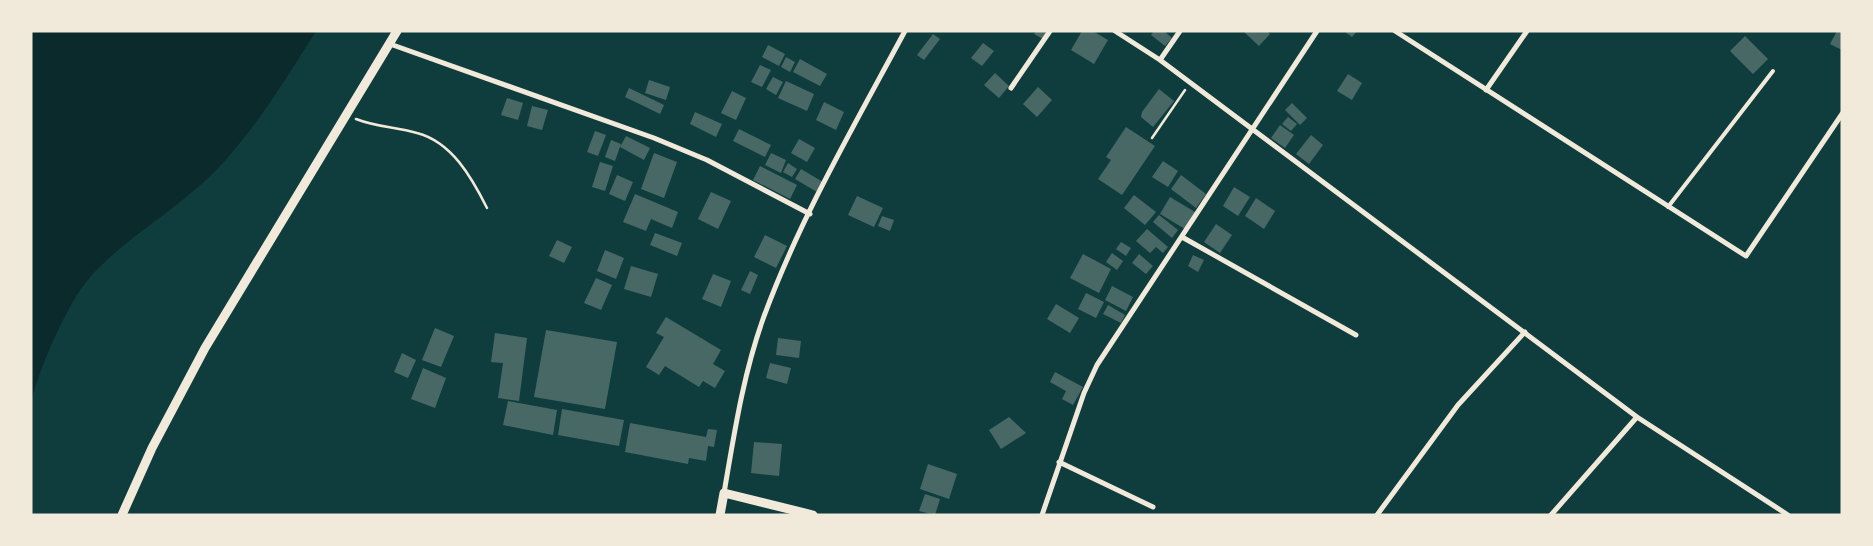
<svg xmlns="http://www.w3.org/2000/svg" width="1873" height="546" font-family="'Asap Condensed',sans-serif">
<rect width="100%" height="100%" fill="#0f3d3e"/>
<!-- water -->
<path fill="#0a2a2b" d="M31,31H316C289,74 262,118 229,156C190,203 132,231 91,276C68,301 39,369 31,402Z"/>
<!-- building -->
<path fill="#486865" d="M1036,31H1046L1047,32L1043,39L1034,34Z
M1082,31H1093L1108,40L1094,64L1071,50Z
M1154,31H1164L1172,38L1165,46L1151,35Z
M1243,31H1267L1270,34L1259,46Z
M1344,31H1357L1352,37Z
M1837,31H1842V50L1830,44Z
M933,34L940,39L924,60L917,55Z
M1745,36L1768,59L1753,74L1730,51Z
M983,43L994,51L982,66L971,58Z
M768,45L785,54L779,66L762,57Z
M786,57L795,62L790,72L781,67Z
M800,59L827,74L820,86L793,72Z
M760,65L771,70L762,87L751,82Z
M995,73L1009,86L999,98L984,85Z
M1348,74L1362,83L1352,100L1337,91Z
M773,77L783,82L776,95L766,89Z
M649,80L670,87L666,100L645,93Z
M786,81L814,94L807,111L778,98Z
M1038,87L1052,100L1037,117L1023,104Z
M629,88L664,105L660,114L625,97Z
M1159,89L1174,101L1153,127L1141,117L1142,112Z
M732,91L746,98L736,120L721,113Z
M507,98L523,103L518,120L501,115Z
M824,102L844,112L836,130L816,120Z
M1292,103L1307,118L1300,125L1285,110Z
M532,106L548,110L542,130L527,126Z
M695,112L722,124L716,137L690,124Z
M1288,117L1297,124L1291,131L1282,124Z
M1280,125L1294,135L1285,148L1271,138Z
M1126,127L1155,146L1122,195L1098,179L1111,160L1106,157Z
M739,129L771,145L765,157L733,141Z
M595,131L606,135L598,156L587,152Z
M1311,135L1323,145L1309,164L1296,154Z
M626,136L650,148L644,160L620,147Z
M799,139L815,148L807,162L791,153Z
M611,140L621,144L615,161L605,157Z
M654,153L677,162L664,198L641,189Z
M771,153L786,160L781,173L765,165Z
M1163,161L1178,171L1168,187L1152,177Z
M600,162L613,166L605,191L592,187Z
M788,163L797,169L792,177L783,172Z
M760,166L797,185L790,199L753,180Z
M801,169L823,182L817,192L795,179Z
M617,175L633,182L625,201L609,194Z
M1181,175L1206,194L1196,208L1171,189Z
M1234,187L1250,197L1238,216L1223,206Z
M711,192L731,201L718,229L698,219Z
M635,194L678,212L672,228L651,219L646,231L623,222Z
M1134,195L1156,212L1145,225L1124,208Z
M857,196L883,208L874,227L848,215Z
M1170,197L1195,212L1185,229L1160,214Z
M1256,198L1275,211L1264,229L1245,216Z
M1159,215L1178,230L1172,238L1153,222Z
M882,216L894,220L890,231L878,226Z
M1216,224L1232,235L1220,253L1204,242Z
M1147,229L1168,247L1163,253L1156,247L1150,253L1136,241Z
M655,233L682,243L677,256L650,245Z
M765,235L787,246L776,268L754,257Z
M557,240L572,247L564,263L549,256Z
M1121,242L1131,248L1126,256L1116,249Z
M605,250L624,258L616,279L597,271Z
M1112,253L1123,261L1117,270L1106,262Z
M1083,254L1111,269L1099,293L1070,278Z
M1139,254L1153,266L1146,274L1132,263Z
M1193,255L1204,260L1198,272L1188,266Z
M631,266L658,274L651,297L624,289Z
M750,271L758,275L750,294L741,290Z
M713,274L731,281L721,307L702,299Z
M596,278L612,285L601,310L584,303Z
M1112,286L1133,297L1126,311L1105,300Z
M1086,293L1104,302L1096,318L1078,309Z
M1056,304L1079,318L1070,333L1047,319Z
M1108,305L1125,315L1121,323L1103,314Z
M666,317L721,350L713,364L725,371L715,388L703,381L699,387L665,366L659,375L646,367L664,337L656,333Z
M435,328L454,336L441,367L422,360Z
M546,330L617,342L605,409L534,397Z
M495,333L527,338L519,401L498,398L503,363L491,362Z
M778,338L801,341L799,358L776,355Z
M402,353L416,360L408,378L394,372Z
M770,363L791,368L787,384L766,378Z
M423,368L446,378L435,408L411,399Z
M1055,372L1083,387L1073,405L1062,399L1066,391L1050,382Z
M508,401L557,410L553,435L503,425Z
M562,409L624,420L619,446L558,435Z
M1009,417L1026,433L1001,449L989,430Z
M630,423L706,437L708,429L717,430L714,447L708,446L706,461L689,458L688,464L625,452Z
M754,442L782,444L779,476L751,473Z
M928,464L957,474L949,499L920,489Z
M925,494L940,499L935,515L919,511Z"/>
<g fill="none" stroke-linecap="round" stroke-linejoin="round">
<!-- path -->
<path stroke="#f1e9da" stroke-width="2.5" d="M356,119C376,127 396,127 417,133C452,142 472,178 487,208
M1152,138L1185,90"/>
<!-- service -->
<path stroke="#f1e9da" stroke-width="4" d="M1668,207L1773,71"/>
<!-- minor -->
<path stroke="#f1e9da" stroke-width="5" d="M1115,31L1160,60L1637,417L1788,515
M1395,31L1746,256L1842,114
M390,44L654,138L707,160L810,214
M1160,60L1180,31
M1011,88L1050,31
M1486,90L1527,31
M1182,237L1356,335
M1059,462L1153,507
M724,493C734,435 743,375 763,319C799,220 855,124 905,31
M1042,515L1084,393L1097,365L1317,31
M1377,515L1458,405L1525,332
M1551,515L1637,417"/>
<!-- tertiary -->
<path stroke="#f1e9da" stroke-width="9" d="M122,515L152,448L205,348L397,31
M720,515L724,493L813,515"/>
</g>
<!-- border -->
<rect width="1873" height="546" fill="none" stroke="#f1e9da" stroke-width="65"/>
</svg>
